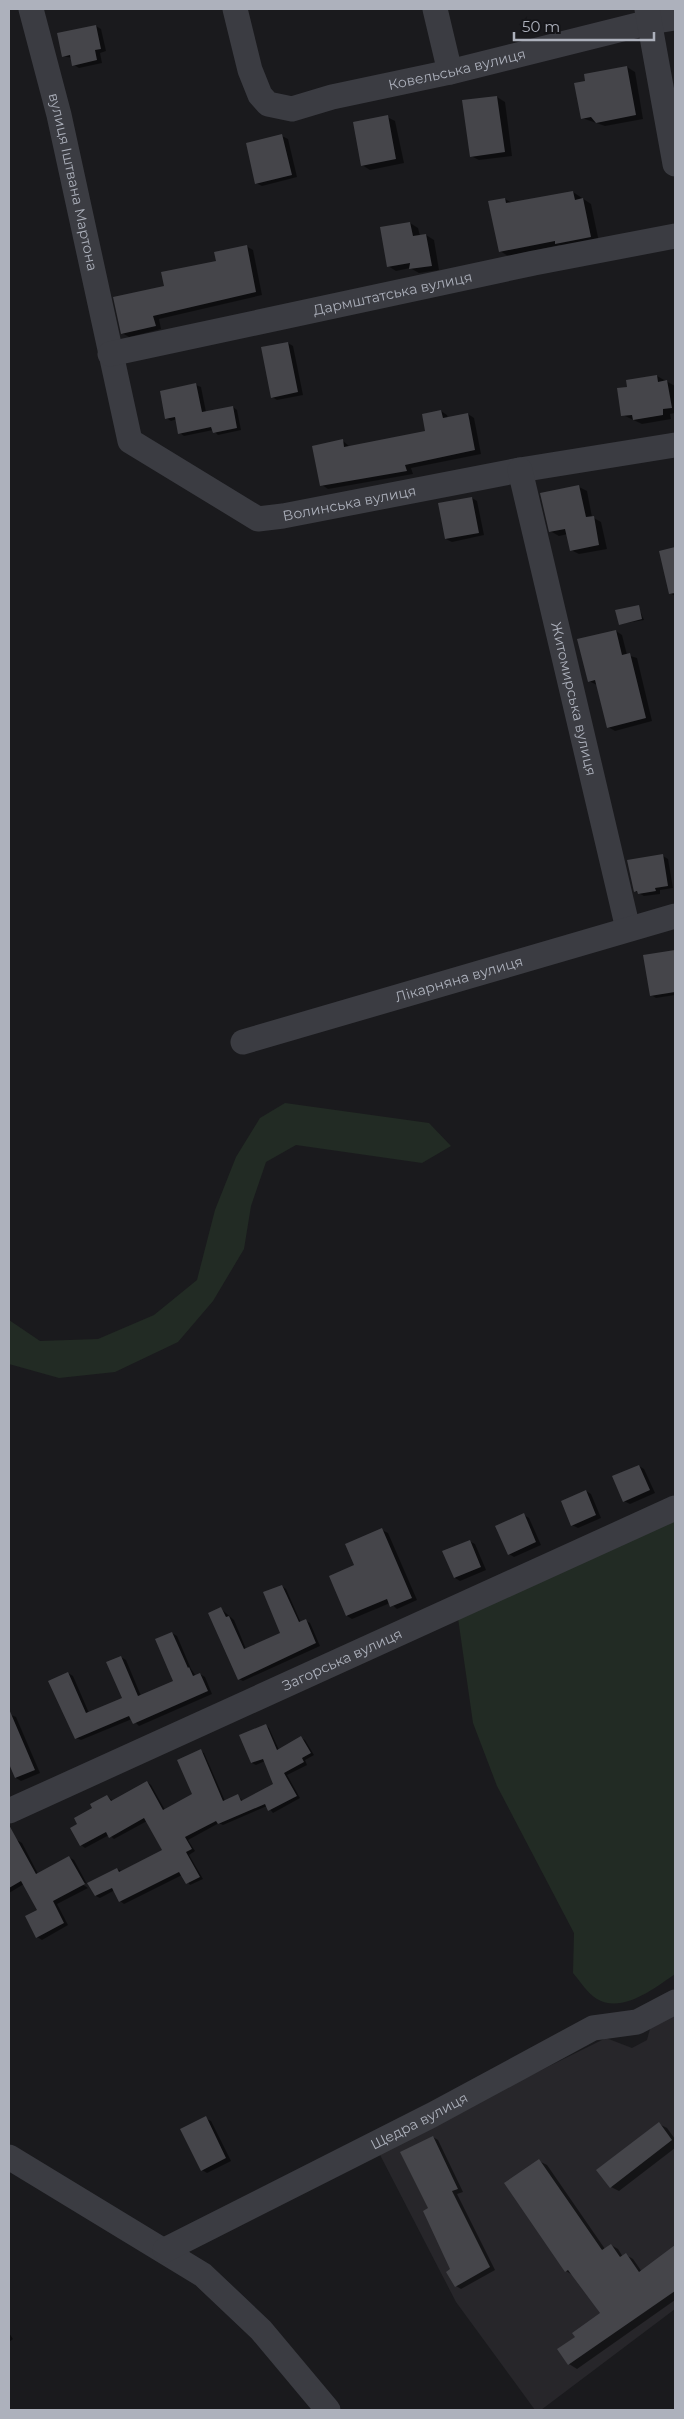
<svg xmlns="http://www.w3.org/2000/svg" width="684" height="2419" font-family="Montserrat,sans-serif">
<rect width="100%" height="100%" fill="#1a1a1d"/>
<!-- built -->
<path fill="#27262a" d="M675,2013V2309L541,2410H535L456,2302L378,2151L606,2038L632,2048L647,2040L651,2025Z"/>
<!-- green -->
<path fill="#222b24" d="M285,1103L429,1123L451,1146L422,1163L296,1145L266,1162L251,1206L244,1249L213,1301L178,1342L115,1372L59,1378L9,1364V1320L40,1341L98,1339L154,1315L197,1280L215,1210L236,1157L260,1118Z
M675,1519V1974C655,1988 622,2014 597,1999C588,1994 580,1981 573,1973L574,1933L497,1786L473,1723L458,1618Z"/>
<!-- shadow -->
<path fill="#0007" d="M96,26L101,29L106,51L100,53L102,63L79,68L74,65L72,58L63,56Z
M627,67L635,72L643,119L605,126L582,118Z
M497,97L505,102L512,156L479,160L471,156Z
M387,117L395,121L404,163L370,170L362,165Z
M282,136L288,139L297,177L262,186L256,183Z
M573,192L591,204L599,242L565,248L560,245L508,256L500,251L505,199L512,203Z
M410,223L418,228L420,236L426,235L434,240L439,270L419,273L410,268L396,271L388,266Z
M246,246L253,250L262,295L159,319L161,329L129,337L122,333L165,287Z
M288,343L293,346L303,395L277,400L272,397Z
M657,376L675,386V413L670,414L671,419L642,424L623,415Z
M196,385L201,387L206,412L233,407L237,410L241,430L218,435L213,430L184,436L180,433L177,419L171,421L166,418Z
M441,411L447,415L448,418L468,414L474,418L481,454L411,468L413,474L328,489L322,485L343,441L350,447L427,432Z
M579,487L587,491L592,517L601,522L607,549L579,554L571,550L568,534L559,536L550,531Z
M472,498L477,501L484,535L452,542L446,539Z
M675,549V596L670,593L661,552Z
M638,606L644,620L620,624Z
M616,631L622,635L627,655L637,658L652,721L615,731L608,727L597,685L589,681Z
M663,856L668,859L673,888L660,890V894L644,896L635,891Z
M675,951V995L656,998L651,995L644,956Z
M639,1466L644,1469L655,1493L630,1504L624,1501Z
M586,1491L591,1494L601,1518L578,1528L572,1525Z
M524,1515L529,1518L541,1545L514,1557L509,1554Z
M382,1530L388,1533L417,1600L397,1609L390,1603L352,1619L347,1616L355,1566Z
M469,1541L475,1544L486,1570L460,1581L455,1578Z
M282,1586L286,1589L301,1623L306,1621L310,1623L320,1646L243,1681L239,1679L221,1609L234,1620L246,1649L282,1633Z
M172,1633L177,1636L191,1669L196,1676L200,1674L205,1677L212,1694L139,1726L132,1719L81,1740L76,1738L68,1673L73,1676L89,1713L123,1699L121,1657L126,1660L141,1696L175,1681Z
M9,1714L16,1717L40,1773L21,1781L16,1778L9,1760Z
M265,1725L269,1728L279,1750L301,1738L305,1740L314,1755L305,1760L307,1765L287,1775L300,1798L273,1813L267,1806L223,1825L219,1823L188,1840L195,1851L189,1855L203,1879L190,1885L182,1875L124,1904L120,1901L115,1890L100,1898L96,1896L88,1885L117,1869L121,1871L163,1851L147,1821L114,1839L109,1835L85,1848L81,1845L79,1824L107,1796L113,1801L147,1782L151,1785L165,1810L193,1795L201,1751L204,1753L225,1801L238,1796L243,1801L275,1784L265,1761L256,1765L252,1763Z
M17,1840L22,1843L38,1874L69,1857L74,1860L87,1884L80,1880L79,1882L88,1888L57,1904L68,1925L42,1940L37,1937L39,1910L24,1884L9,1893V1845Z
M205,2118L211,2121L231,2161L207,2173L202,2170Z
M659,2124L667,2128L675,2139V2148L619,2191L611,2187Z
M433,2137L438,2140L463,2192L457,2194L495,2270L461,2289L456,2286L452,2270L430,2209Z
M539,2161L547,2165L605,2249L611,2245L618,2249L623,2257L626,2255L633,2259L642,2272L672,2249L675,2251V2300L577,2369L569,2364L558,2349L576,2337L601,2314L574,2276L566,2271Z
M9,2333L13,2339L9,2342Z"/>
<!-- building -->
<path fill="#45454a" d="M96,25L101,49L95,50L97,60L72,66L70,55L62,57L57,33Z
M627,66L636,115L596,123L591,117L581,119L574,83L585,81L584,74Z
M497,96L505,152L470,157L462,100Z
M388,115L396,159L361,166L353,122Z
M282,134L292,175L255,184L246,143Z
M573,191L575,200L583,198L591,237L555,244V241L499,252L488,201L505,198L506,203Z
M410,222L413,236L426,234L432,266L409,269L410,263L387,267L380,227Z
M247,245L256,292L153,316L156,326L121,334L113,297L164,286L161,272L216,261L214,252Z
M288,342L298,392L271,398L261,347Z
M657,375L658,382L667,380L672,408L663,409V415L633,420L632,415L621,416L617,388L627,387L626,380Z
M196,383L202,412L233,406L237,428L213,433L211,427L178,434L175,417L165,419L160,391Z
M441,410L443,418L468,413L475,450L405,465L407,471L320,486L312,446L343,439L344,447L425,431L422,414Z
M579,485L586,517L594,516L599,545L570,551L565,529L549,532L540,493Z
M472,497L479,533L445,539L438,503Z
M675,547V593L669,594L659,551Z
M639,605L642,619L619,625L615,610Z
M616,630L622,655L630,653L646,718L607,728L595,680L588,682L577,639Z
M663,854L668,886L655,888L656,891L638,894L637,891L634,892L627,860Z
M675,950V992L650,996L643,955Z
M639,1465L650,1490L623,1502L612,1476Z
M586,1490L596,1515L571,1526L561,1501Z
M524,1513L536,1542L508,1555L495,1526Z
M382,1528L412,1598L390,1607L387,1599L346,1616L329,1576L354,1565L345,1544Z
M470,1540L481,1567L454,1578L442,1551Z
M282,1585L299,1622L306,1619L316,1643L238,1680L208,1613L221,1607L226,1617L229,1616L244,1649L280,1633L263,1592Z
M172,1632L188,1668L189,1667L193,1676L200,1673L208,1691L133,1724L129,1716L75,1739L48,1681L68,1672L86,1713L122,1698L106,1662L121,1656L138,1696L173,1681L155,1639Z
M9,1709L35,1770L15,1778L9,1764Z
M266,1724L277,1750L301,1736L311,1753L302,1758L304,1762L284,1773L297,1796L268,1811L265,1804L218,1824L216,1821L185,1837L192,1849L186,1852L200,1877L186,1884L179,1872L119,1902L112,1888L95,1896L87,1883L117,1868L119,1872L162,1850L144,1818L109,1838L106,1832L80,1846L70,1828L77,1824L74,1818L92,1808L90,1804L107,1795L111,1801L147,1781L163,1810L192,1794L177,1760L201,1749L223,1801L238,1794L241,1801L273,1784L263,1759L251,1763L239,1735Z
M9,1825L36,1874L69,1856L85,1884L53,1901L64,1923L36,1938L25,1916L37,1910L21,1881L9,1888Z
M206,2116L226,2158L201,2171L180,2129Z
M659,2122L672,2140L610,2188L596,2170Z
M433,2136L458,2189L452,2191L490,2267L455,2287L446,2272L450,2269L423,2211L428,2208L400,2152Z
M539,2159L602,2250L611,2244L620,2257L626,2253L639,2272L675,2245V2291L568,2365L557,2349L575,2337L572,2333L600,2313L568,2270L565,2272L504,2183Z"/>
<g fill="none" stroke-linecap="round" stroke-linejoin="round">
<!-- minor -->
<g stroke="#3b3c42" stroke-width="25">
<path id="s1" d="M31,9L59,115L130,441L258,519L283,516L520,470L675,445"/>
<path id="s2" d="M235,9L250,70L260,95L268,104L292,109L332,97L450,72L650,22L675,18"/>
<path d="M435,9L450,72"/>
<path d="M647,9L675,164"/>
<path id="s3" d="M110,354L534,263L675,236"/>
<path id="s4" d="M520,470L628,929"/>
<path id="s5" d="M243,1042L675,916"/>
<path id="s6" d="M9,1811L675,1508"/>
<path d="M9,2157L203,2275L261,2330L328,2410"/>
<path id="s7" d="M165,2250L432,2115L593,2028L637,2022L675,2002"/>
</g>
</g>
<g text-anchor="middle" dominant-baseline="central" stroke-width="5" stroke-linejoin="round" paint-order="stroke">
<!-- street labels -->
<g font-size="14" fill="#adb1bc" stroke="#151518">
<text stroke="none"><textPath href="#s2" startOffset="296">Ковельська вулиця</textPath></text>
<text stroke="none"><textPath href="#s1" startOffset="178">вулиця Іштвана Мартона</textPath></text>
<text stroke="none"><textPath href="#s3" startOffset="289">Дармштатська вулиця</textPath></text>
<text stroke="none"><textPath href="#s1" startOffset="686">Волинська вулиця</textPath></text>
<text stroke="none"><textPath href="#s4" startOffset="235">Житомирська вулиця</textPath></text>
<text stroke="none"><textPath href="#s5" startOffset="225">Лікарняна вулиця</textPath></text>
<text stroke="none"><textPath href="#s6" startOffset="366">Загорська вулиця</textPath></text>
<text stroke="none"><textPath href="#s7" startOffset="285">Щедра вулиця</textPath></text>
</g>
</g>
<!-- border -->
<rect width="684" height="2419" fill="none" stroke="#adb1bc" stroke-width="20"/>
<!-- scale -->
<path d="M514 32v8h140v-8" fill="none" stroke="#adb1bc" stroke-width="2.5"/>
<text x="522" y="32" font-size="15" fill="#adb1bc" stroke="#151518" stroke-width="4" paint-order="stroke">50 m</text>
</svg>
